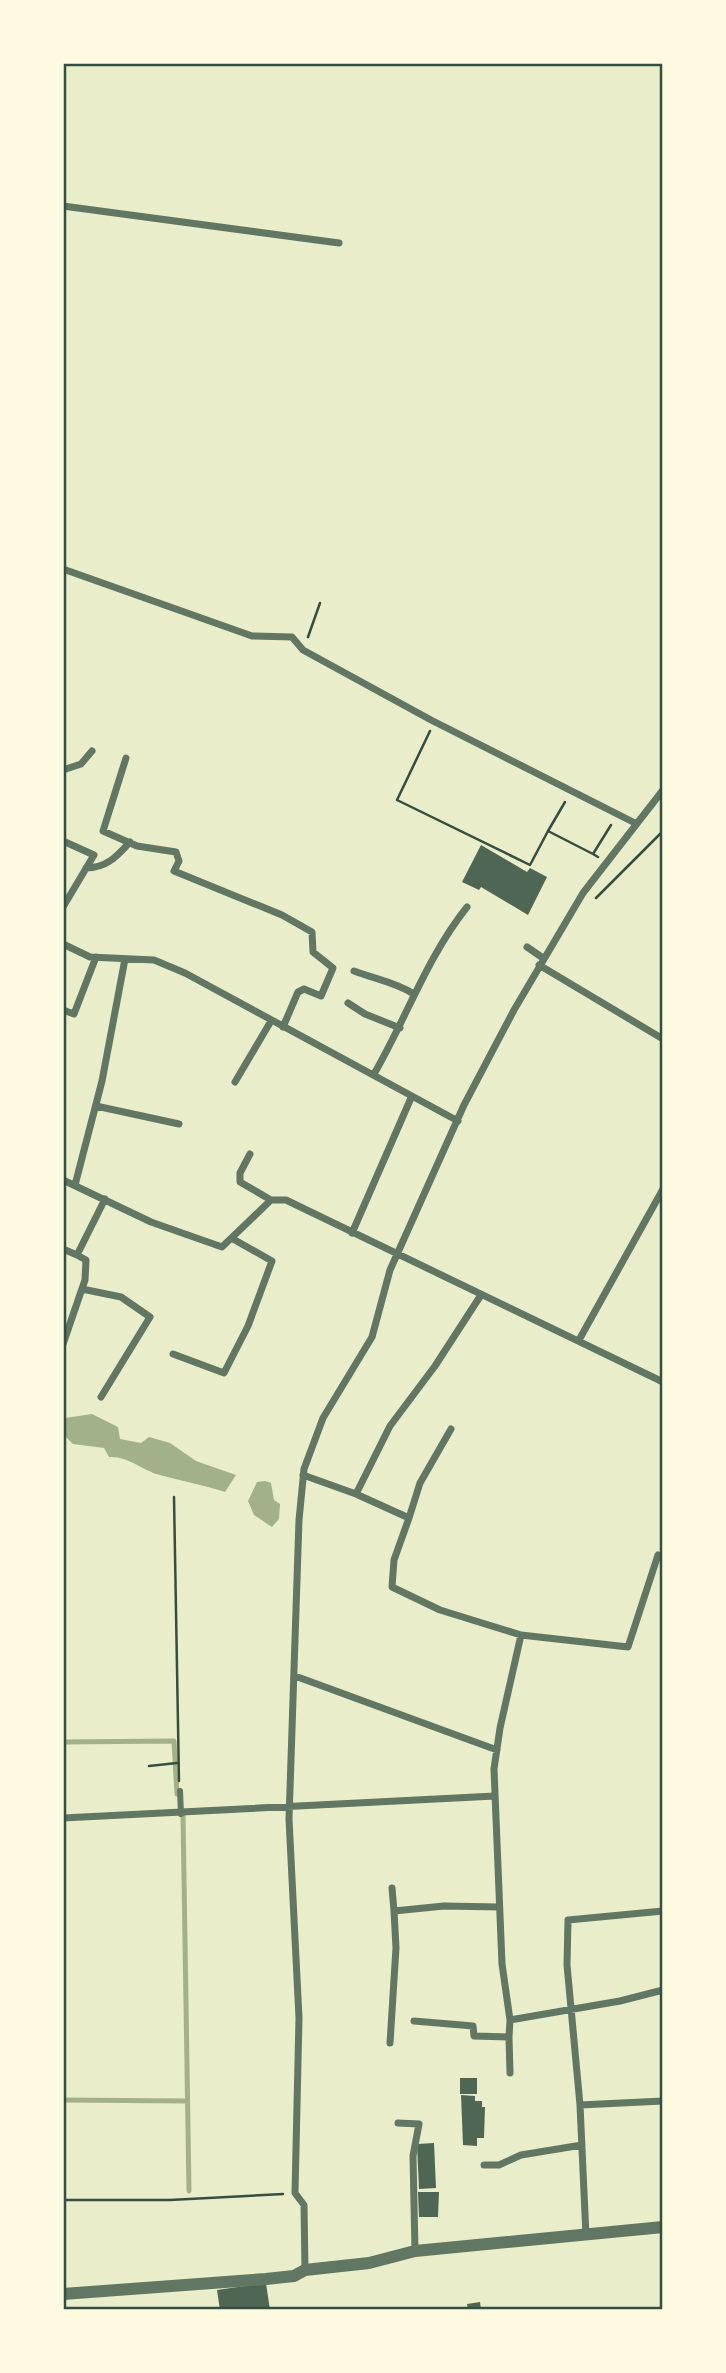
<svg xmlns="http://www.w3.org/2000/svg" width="726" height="2373" font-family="Manrope,sans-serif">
<rect width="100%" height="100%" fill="#e9edc9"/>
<!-- water -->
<path fill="#a3b18a" d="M92,1414L118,1427L120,1439L141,1443L149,1437L170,1443L196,1461L236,1475L225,1492C204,1485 182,1481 160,1475C141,1470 129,1456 109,1457L104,1448L73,1444L63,1434L65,1418Z
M265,1481L271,1483L274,1500L280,1504L279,1519L272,1527L254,1515L248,1501L257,1482Z"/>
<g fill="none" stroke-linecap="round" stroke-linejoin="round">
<!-- stream -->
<path stroke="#a3b18a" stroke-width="5" d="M63,1742L174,1741L177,1794
M183,1815L189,2191
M63,2100L186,2101"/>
</g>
<!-- building -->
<path fill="#4f6655" d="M481,845L527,872L530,868L547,877L528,915L486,890L481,887L479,890L462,882Z
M460,2078H477V2094H460Z
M461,2095L475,2096V2101H482V2107H485L484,2138H477V2146L463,2145Z
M434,2143L436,2188L419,2189L417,2144Z
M418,2192H439L438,2217H419Z
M266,2283L270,2310H220L217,2290Z
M480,2302L481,2310H468L467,2304Z"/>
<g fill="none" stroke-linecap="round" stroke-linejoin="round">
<!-- path -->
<path stroke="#344e41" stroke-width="2.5" d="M308,637L320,603
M430,731L397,800L530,865L548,831L593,854
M548,831L565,802
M598,857L593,854L611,825
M596,898L663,831
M174,1497L179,1781
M149,1766L177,1763
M63,2200H170L283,2194"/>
<!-- pedestrian -->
<path stroke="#617663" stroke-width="6" d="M180,1791L181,1814"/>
<!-- minor -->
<path stroke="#617663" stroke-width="7" d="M63,206L339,243
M63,569L252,636L292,637L303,650L431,720L635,823
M126,758L103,831L137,846L176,852L179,861L174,871L282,915L312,932L313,952L333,968L321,996L304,989L298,992L283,1027
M63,770L81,764L92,751
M63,841L94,855L63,907
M86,868C107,868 117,856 130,842
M63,944L90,957L154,960L185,973L458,1121
M527,947L543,958
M539,965L663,1039
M354,971C375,979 395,982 414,994
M348,1003L365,1014L400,1028
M63,1010L74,1014L96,957
M374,1074C406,1019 427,957 467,907
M235,1082L271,1021
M96,1106L179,1124
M250,1154L240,1173V1182L271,1200
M63,1180L151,1222L222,1247L271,1200H286L663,1382
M75,1185L102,1081L125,959
M352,1233L411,1098
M63,1249L77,1255L105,1199
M82,1289L121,1297L150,1317L101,1397
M481,1295L435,1366L390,1426L356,1494L409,1518L394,1560L392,1587L440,1610L521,1635
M579,1340L663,1189
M63,1344L85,1280L86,1260L77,1255
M173,1354L224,1373L248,1326L272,1261L233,1239
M303,1475L356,1494
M409,1518L420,1483L451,1429
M663,1558L658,1555L628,1647L521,1635L500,1728L494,1769L502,1964L510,2020L620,2001L663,1990
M295,1676L497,1750
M63,1818L495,1796
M392,1888L394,1911
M414,2021L473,2026L474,2036L509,2037L510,2020
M509,2037L510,2073
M390,2043L396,1948L394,1911L444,1906L499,1907
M580,2105L663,2101
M398,2123L419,2124L413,2156L415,2251
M484,2165H499L521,2155L582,2145
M586,2236L580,2105L567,1965L568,1920L663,1911
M305,2270L304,2205L295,2193L299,2018L289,1819L299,1520L304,1469L323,1418L372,1337L390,1270L464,1105L514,1010L583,893L663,790"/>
<!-- tertiary -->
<path stroke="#617663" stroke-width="12" d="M63,2294L266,2279L294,2276L305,2270L369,2263L415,2251L663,2227"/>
</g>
<!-- border -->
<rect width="726" height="2373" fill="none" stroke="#fefae0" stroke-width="130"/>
<rect x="65" y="65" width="596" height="2243" fill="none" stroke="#344e41" stroke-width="2.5"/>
</svg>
